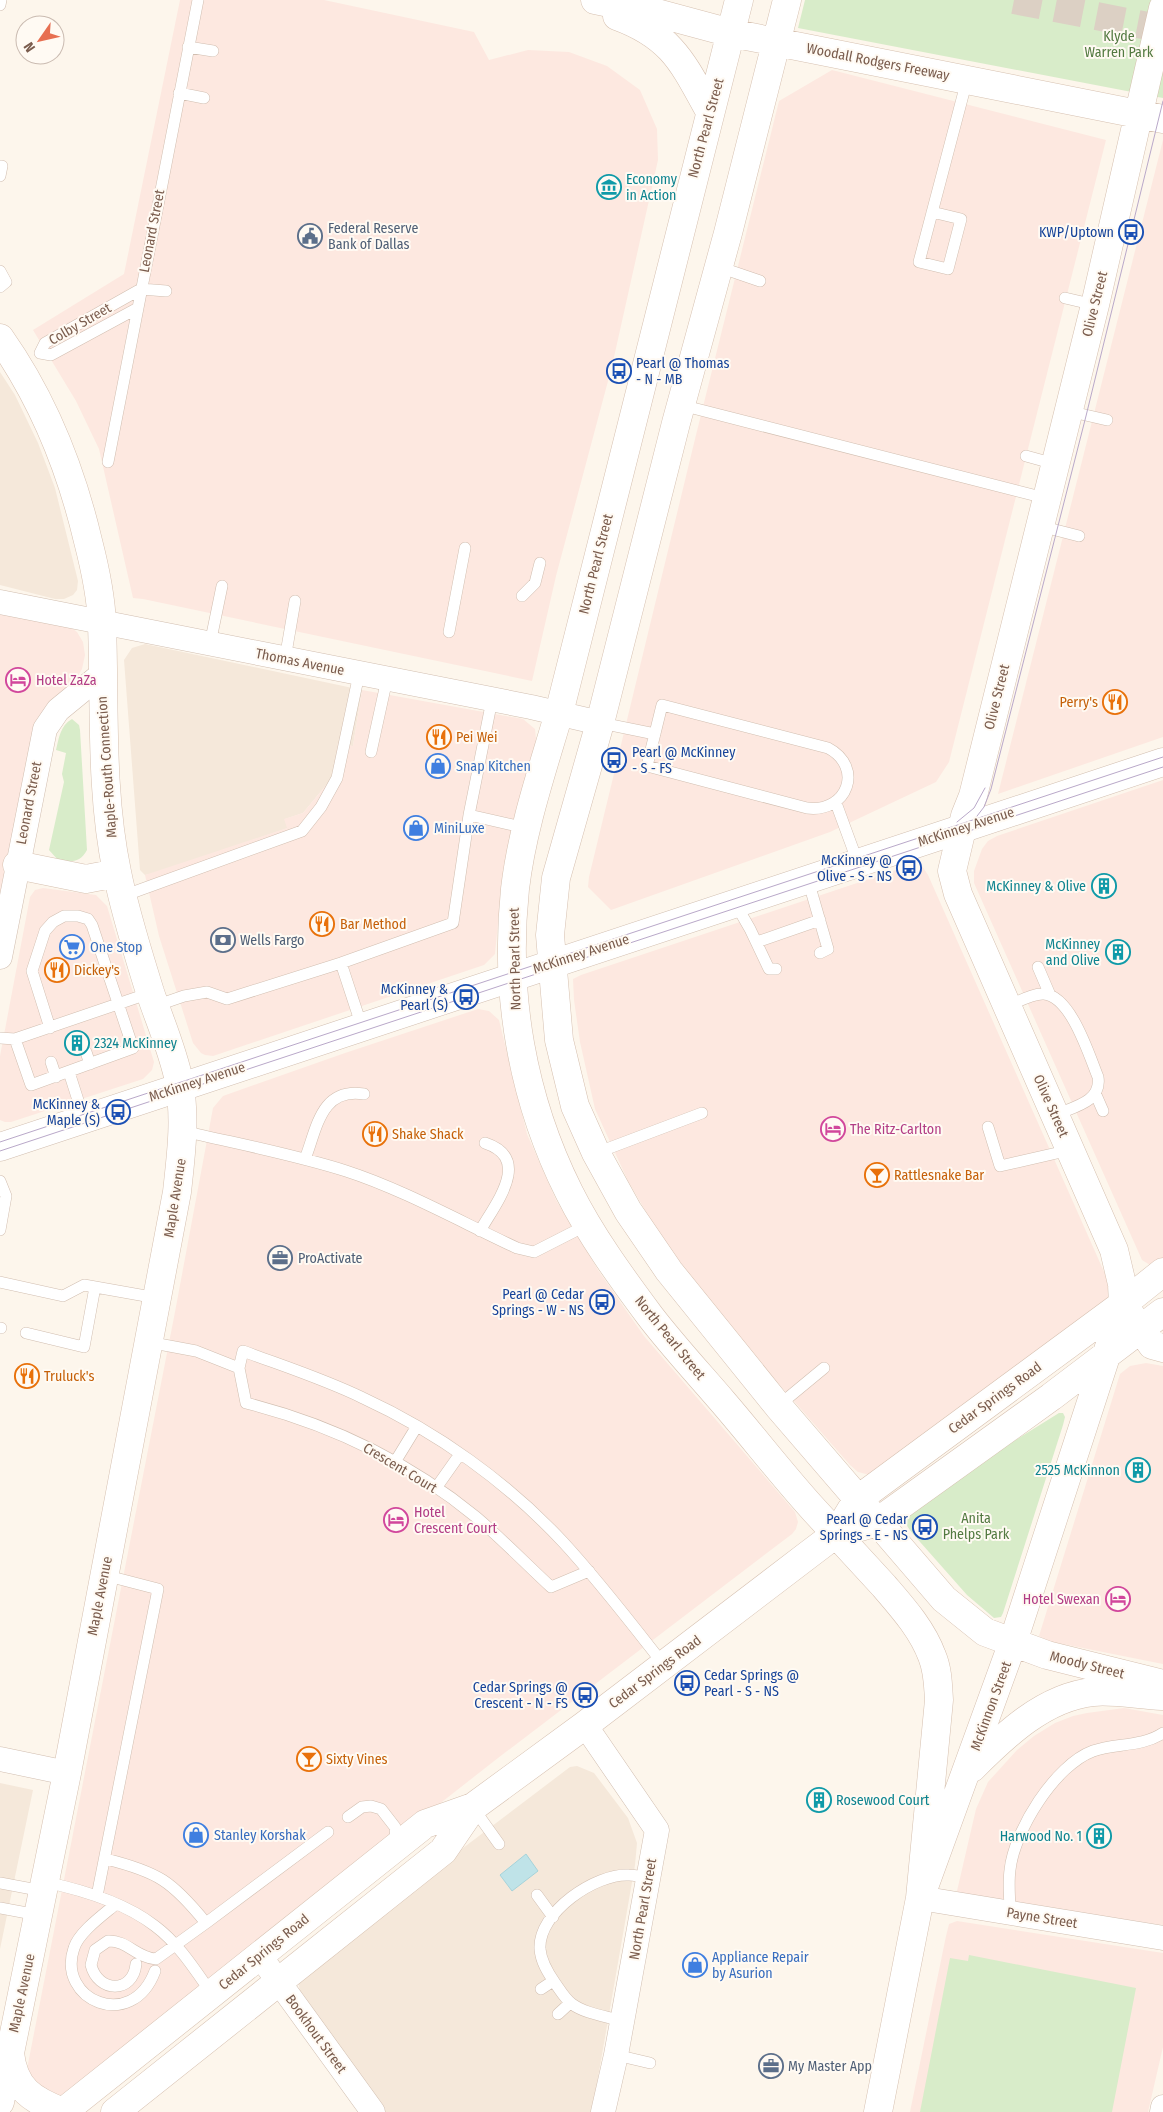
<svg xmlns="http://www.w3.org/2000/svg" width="1163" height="2112" font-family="'Fira Sans Condensed',sans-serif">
<rect width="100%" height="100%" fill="#fdf6ec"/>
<!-- residential -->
<path fill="#f5e8da" d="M0,372L15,395L38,443L55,488L78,581L77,590L73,595L64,599H55L0,585Z
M145,644L362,690L353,746L332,778L303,813L285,819L288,828L155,873L145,875L140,870L124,660L132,648Z
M577,1766L594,1773L628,1818L637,1843L635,1865L592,2112H385L300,1992L298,1980L311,1963L570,1767Z
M0,1783L33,1790L0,1949Z"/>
<!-- commercial -->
<path fill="#fde8e0" d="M180,0H324L474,32L489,60L528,50L569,52L607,66L640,90L657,129L658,160L612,366L556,576L532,681L143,599L133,598L99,449L76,401L33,330L124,274Z
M832,70L1106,140L949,762L936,782L830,832L611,910L588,887L589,877L695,439L779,101Z
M1163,140V737L998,794Z
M0,613L69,626L77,632L83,642L85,655L82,669L76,679L58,702L0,912Z
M362,690L523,719L535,729L536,739L531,762L508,850L499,913L495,954L484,965L213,1056L205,1055L201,1053L193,1043L159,936L145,875L287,828L284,819L303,813L332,778L338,743L353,746Z
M1163,780V1262L1150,1265L1142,1260L974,883V871L982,849L988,841L997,836Z
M914,864L922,866L928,875L1109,1283L1111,1294L1108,1301L871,1474H866L858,1472L850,1465L756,1358L676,1263L628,1181L595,1109L580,1042L574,1000L573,979L581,975Z
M43,888L96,895L107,906L154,1062L152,1070L143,1079L11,1122H5L0,1120V1056L30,897L35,890Z
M478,1009L489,1011L499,1020L527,1134L556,1200L598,1270L644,1336L795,1512L798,1522L796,1529L792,1534L498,1758L73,2091L57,2097L41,2094L27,2069L175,1312L213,1108L223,1096L345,1053Z
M1146,1363L1163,1366V1664L1048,1641L1039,1636L1120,1374L1130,1366Z
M1124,1708L1163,1715V1925L963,1896L957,1891L976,1809L988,1782L1017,1750L1034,1736L1055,1723L1073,1716L1087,1713Z
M957,1921L1163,1953V2047L1148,2112H910L946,1936L949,1924Z"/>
<!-- green -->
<path fill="#d8ecc9" d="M805,0H1163V98L798,28Z
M72,719L79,725L80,730L87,850C80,863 71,862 58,860L49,850L64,782L62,774L66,753L56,750C59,738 60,726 72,719Z
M1059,1413H1063L1065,1417L1063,1425L1003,1613L1001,1617L994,1618L967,1595L913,1534C907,1527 904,1522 908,1514L961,1474Z
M969,1955L1136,1988L1112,2112H920L950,1958L968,1961Z"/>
<!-- water -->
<path fill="#bfe3e8" stroke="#a5d3da" d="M526,1854L538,1871L512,1891L500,1875Z"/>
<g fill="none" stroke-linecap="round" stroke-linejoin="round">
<!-- motorway-tunnel -->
<path stroke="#dcd0c4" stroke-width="28" stroke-dasharray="28 14" stroke-linecap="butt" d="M1014,0L1163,29"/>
<defs>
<path id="service" d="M0,5L1,0
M188,47L213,51
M179,93L204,98
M0,166H2L0,176
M932,212L961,219L948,269L919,262L967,80
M719,267L760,281
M0,271L6,282L0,287
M141,289L166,291
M1065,298L1095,305
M40,353L45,343L141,289
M40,353L51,355L136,309
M681,405L1045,498
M1068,411L1107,420
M1026,456L1055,464
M108,462L198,0
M1040,526L1079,536
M522,596L535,583L540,563
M449,632L465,548
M210,644L222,586
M285,659L295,601
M662,705L828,748C864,767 848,813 807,808L647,766Z
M601,723L655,734
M371,752L387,679
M836,803L858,863
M469,815L526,828
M808,880L828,949L820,953
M123,896L302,831L321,807L337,778L359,674
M735,903L750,929L769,969H776
M757,942L820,920
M341,963L362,1027
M1038,967L1050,995
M155,1006L184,996L207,992L227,999L341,963L453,923L469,815L492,700
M1007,1006C1018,1002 1033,993 1044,994C1071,996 1089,1055 1098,1077C1102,1102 1073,1107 1055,1115
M0,1038L15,1039L150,993
M15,1039L31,1085L133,1048L92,925L88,919L78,916H64L53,922L45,931L32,971L50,1028
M86,1052L90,1064
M51,1062L56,1077
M69,1072L84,1119
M1096,1095L1103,1111
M988,1127L1000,1166L1070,1150
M183,1131C238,1144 293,1154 346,1171C402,1189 463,1223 517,1248L534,1252L587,1225
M596,1153L702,1113
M305,1159C317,1128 321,1087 364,1094
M0,1181L6,1196L0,1230
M480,1231C495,1204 533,1159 485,1143
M0,1282L63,1296L84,1285L157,1298
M0,1328H1
M26,1333L84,1347L95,1287
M148,1342L196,1351L239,1368L243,1351C283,1366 324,1379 363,1398C437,1432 507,1482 563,1542C599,1581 631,1623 664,1665
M239,1368L246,1403C329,1424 409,1462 476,1517C502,1539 526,1564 551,1587L589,1571
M778,1406L824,1368
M395,1462L417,1426
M436,1488L460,1454
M474,1809L499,1844
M348,1817L362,1807L371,1806L381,1809L395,1827L396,1845
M106,1859C158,1872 172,1881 206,1923L156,1959C137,1958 127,1940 108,1941L95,1950L91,1965C98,1993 133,1994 136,1964
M45,1882C83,1890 124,1902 155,1926C179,1944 195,1970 212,1994
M0,1883L43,1891
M537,1895L553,1917
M97,1896L158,1589L104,1575
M116,1904C103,1915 79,1932 74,1948C56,2000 132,2033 155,1971
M0,1908L38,1915
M1010,1913C1010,1899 1008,1884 1010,1870C1014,1831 1055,1765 1093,1751C1116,1743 1142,1747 1163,1733
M206,1923L328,1832
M541,1989L553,1981
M558,2014L570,2003
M622,2021C606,2016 586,2014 572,2004C565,1999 560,1990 555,1983C548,1973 541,1962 540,1949C538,1912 596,1873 629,1875C635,1875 642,1877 648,1879
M616,2055L650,2063"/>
<path id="minor" d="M0,602L531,707L600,723
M0,957L45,729L58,710L102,674
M585,1725L657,1830L616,2055L603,2112
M0,1759L67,1773
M920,1898L1163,1938
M260,1956L373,2112
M1162,2112L1163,2107"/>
<path id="tertiary" d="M0,1147L1163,762"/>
<path id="secondary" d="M595,0L653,12L731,33L1163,119
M739,0L559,713C542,771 522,829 515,889C504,994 522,1098 569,1192C591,1236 621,1277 650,1316C673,1346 699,1374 723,1402C754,1438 783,1476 815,1511C838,1536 861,1561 884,1586C902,1607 922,1629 932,1656C938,1670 938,1685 939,1700L920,1898
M787,0L728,233L676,423L600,723L556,878L550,935L559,1040L575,1106L596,1153L628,1211L669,1271L778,1406L944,1599L985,1632L1047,1655L1163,1684
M1163,8L1095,305L973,796L965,816L952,871L958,894L1114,1250L1122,1284L1123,1304L1152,1345L1163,1348
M617,16C672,36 683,63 709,110
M0,338C43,399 71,469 88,541C95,568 101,596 102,624C105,707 100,791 117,872C125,913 138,953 150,992C160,1022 173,1051 179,1081C186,1119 181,1155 177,1192L67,1773L0,2102
M17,865L86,879L117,873
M860,1527L877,1522L1051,1397L1163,1312
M972,1768C1004,1736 1044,1697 1093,1692C1115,1690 1139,1695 1162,1696
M10,2053C14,2089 32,2100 63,2112
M63,2112L425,1824L473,1807L585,1725L808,1555L837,1533L857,1500L1123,1304L1163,1272
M115,2112L443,1851L473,1807
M878,2112L920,1898L1013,1642L1123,1304"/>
</defs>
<!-- service casing -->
<use href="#service" stroke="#d1beb0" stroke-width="12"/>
<!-- minor casing -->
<use href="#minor" stroke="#d1beb0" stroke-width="25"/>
<!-- tertiary casing -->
<use href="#tertiary" stroke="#d1beb0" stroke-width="29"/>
<!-- secondary casing -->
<use href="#secondary" stroke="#d6c0b0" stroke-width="29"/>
<!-- service -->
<use href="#service" stroke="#fff" stroke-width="11"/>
<!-- minor -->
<use href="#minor" stroke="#fff" stroke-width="24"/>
<!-- tertiary -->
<use href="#tertiary" stroke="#fff" stroke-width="28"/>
<!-- secondary -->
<use href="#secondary" stroke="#fff" stroke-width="28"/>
<!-- tram -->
<path stroke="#b9a8c9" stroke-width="1" d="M974,820L984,807L991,789L1086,416L1163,101
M957,822L974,808L985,788
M0,1142L1163,757
M0,1151L1163,767"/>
</g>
<!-- icons -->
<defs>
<symbol id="museum-ring" viewBox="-11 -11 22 22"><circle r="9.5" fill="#fffaf3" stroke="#0f9aa8" stroke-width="1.5"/><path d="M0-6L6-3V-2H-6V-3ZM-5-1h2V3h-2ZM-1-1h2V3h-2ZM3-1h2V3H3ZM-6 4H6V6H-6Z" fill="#0f9aa8"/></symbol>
<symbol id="bus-ring" viewBox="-11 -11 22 22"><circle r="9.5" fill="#fffaf3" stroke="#1a4fb4" stroke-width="1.5"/><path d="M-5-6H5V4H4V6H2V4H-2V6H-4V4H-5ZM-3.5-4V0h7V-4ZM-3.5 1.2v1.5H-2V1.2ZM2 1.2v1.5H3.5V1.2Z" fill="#1a4fb4"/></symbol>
<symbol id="civic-ring" viewBox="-11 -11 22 22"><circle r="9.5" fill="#fffaf3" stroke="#5c6f8a" stroke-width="1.5"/><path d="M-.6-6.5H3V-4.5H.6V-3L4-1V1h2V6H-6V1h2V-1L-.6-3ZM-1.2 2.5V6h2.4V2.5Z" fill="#5c6f8a"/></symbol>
<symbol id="hotel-ring" viewBox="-11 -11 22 22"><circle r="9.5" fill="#fffaf3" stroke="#d1479c" stroke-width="1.5"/><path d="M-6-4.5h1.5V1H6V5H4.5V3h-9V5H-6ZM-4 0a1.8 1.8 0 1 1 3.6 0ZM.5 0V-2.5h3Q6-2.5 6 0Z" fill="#d1479c"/></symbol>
<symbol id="restaurant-ring" viewBox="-11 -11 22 22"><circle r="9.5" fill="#fffaf3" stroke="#e8710a" stroke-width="1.5"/><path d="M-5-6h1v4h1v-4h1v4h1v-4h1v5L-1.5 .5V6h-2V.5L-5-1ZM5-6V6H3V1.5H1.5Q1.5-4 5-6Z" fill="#e8710a"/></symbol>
<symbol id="shop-ring" viewBox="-11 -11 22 22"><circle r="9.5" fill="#fffaf3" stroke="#3f7fe0" stroke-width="1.5"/><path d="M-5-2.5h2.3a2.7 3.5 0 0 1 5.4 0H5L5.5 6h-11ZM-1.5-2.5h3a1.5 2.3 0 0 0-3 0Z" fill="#3f7fe0"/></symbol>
<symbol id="building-ring" viewBox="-11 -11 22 22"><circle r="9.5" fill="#fffaf3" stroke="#0f9aa8" stroke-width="1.5"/><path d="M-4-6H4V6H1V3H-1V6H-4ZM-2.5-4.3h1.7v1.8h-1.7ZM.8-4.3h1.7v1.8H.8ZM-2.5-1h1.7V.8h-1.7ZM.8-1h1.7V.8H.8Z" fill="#0f9aa8"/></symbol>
<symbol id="bank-ring" viewBox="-11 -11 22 22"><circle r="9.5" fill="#fffaf3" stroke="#5c6f8a" stroke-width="1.5"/><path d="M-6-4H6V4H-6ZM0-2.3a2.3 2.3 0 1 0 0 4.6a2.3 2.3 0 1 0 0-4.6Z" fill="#5c6f8a"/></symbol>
<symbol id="supermarket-ring" viewBox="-11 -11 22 22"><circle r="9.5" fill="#fffaf3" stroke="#3f7fe0" stroke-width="1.5"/><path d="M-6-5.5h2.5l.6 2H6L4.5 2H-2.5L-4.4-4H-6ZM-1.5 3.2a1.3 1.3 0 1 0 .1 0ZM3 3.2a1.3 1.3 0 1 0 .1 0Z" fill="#3f7fe0"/></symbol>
<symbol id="bar-ring" viewBox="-11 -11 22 22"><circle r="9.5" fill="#fffaf3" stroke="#e8710a" stroke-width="1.5"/><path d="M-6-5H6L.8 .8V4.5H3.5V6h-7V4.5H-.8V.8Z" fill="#e8710a"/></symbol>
<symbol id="office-ring" viewBox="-11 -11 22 22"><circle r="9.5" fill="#fffaf3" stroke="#5c6f8a" stroke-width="1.5"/><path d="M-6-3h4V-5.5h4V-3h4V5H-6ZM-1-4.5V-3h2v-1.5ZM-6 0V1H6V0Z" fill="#5c6f8a"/></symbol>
</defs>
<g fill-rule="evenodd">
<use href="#museum-ring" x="595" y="173" width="28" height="28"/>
<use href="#bus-ring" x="1117" y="218" width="28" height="28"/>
<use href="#civic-ring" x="296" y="222" width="28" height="28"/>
<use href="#bus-ring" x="605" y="357" width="28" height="28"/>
<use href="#hotel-ring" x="4" y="666" width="28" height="28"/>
<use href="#restaurant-ring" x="1101" y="688" width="28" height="28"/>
<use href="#restaurant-ring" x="425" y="723" width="28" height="28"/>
<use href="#bus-ring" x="600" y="746" width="28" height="28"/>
<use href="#shop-ring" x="424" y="752" width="28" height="28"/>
<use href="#shop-ring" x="402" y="814" width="28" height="28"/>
<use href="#bus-ring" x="895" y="854" width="28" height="28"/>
<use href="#building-ring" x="1090" y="872" width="28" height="28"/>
<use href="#restaurant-ring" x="308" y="910" width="28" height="28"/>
<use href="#bank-ring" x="209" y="926" width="28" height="28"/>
<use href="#supermarket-ring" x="58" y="933" width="28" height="28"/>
<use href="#building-ring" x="1104" y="938" width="28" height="28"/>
<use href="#restaurant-ring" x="43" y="956" width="28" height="28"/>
<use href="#bus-ring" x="452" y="983" width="28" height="28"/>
<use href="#building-ring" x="63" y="1029" width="28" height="28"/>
<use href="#bus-ring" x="104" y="1098" width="28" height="28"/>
<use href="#hotel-ring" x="819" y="1115" width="28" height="28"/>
<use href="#restaurant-ring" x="361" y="1120" width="28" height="28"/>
<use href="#bar-ring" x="863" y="1161" width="28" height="28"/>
<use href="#office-ring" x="266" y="1244" width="28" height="28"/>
<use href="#bus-ring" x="588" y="1288" width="28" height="28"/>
<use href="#restaurant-ring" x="13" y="1362" width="28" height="28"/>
<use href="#building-ring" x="1124" y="1456" width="28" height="28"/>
<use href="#hotel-ring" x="382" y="1506" width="28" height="28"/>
<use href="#bus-ring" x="911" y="1513" width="28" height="28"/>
<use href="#hotel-ring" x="1104" y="1585" width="28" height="28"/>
<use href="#bus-ring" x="673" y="1669" width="28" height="28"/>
<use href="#bus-ring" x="571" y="1681" width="28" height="28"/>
<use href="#bar-ring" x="295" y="1745" width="28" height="28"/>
<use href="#building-ring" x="805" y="1786" width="28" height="28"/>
<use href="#shop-ring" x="182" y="1821" width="28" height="28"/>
<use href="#building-ring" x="1085" y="1822" width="28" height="28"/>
<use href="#shop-ring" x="681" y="1951" width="28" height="28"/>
<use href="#office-ring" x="757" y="2052" width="28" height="28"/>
</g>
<g text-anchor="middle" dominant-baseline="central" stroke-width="4" stroke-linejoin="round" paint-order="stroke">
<!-- park labels -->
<g font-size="14" fill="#537a41" stroke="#fffaf3">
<text x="1119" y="36">Klyde<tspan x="1119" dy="16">Warren Park</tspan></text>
<text x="976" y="1518">Anita<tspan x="976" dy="16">Phelps Park</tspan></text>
</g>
<!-- street labels -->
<g font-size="14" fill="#7a5c4d" stroke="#fffaf3">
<text transform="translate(878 62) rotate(11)">Woodall Rodgers Freeway</text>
<text transform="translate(706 128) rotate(-75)">North Pearl Street</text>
<text transform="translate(152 231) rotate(-79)">Leonard Street</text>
<text transform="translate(1095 304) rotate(-76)">Olive Street</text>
<text transform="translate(80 324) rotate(-30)">Colby Street</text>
<text transform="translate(596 564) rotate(-76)">North Pearl Street</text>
<text transform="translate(300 662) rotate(11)">Thomas Avenue</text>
<text transform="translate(997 697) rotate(-76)">Olive Street</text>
<text transform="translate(107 767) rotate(-94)">Maple-Routh Connection</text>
<text transform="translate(29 803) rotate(-79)">Leonard Street</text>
<text transform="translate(966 827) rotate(-18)">McKinney Avenue</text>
<text transform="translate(581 954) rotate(-18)">McKinney Avenue</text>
<text transform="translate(515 959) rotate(-91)">North Pearl Street</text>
<text transform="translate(197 1082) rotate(-18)">McKinney Avenue</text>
<text transform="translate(1051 1106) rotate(66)">Olive Street</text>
<text transform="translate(175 1198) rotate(-81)">Maple Avenue</text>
<text transform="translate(670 1338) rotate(51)">North Pearl Street</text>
<text transform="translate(995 1398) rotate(-36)">Cedar Springs Road</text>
<text transform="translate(400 1468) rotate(31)">Crescent Court</text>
<text transform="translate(100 1596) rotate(-79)">Maple Avenue</text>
<text transform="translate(1087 1665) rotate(14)">Moody Street</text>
<text transform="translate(655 1672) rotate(-37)">Cedar Springs Road</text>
<text transform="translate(991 1706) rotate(-70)">McKinnon Street</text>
<text transform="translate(643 1909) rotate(-80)">North Pearl Street</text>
<text transform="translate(1042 1918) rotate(9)">Payne Street</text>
<text transform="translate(264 1952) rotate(-39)">Cedar Springs Road</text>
<text transform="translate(22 1993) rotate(-78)">Maple Avenue</text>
<text transform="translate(316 2034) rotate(54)">Bookhout Street</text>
</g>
<!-- culture labels -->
<g font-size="14" fill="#0d838f" stroke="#fffaf3" text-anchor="end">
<text x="626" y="179" text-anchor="start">Economy<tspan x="626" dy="16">in Action</tspan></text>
<text x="1086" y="886">McKinney &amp; Olive</text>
<text x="1100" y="944">McKinney<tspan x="1100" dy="16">and Olive</tspan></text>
<text x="94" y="1043" text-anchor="start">2324 McKinney</text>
<text x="1120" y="1470">2525 McKinnon</text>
<text x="836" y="1800" text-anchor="start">Rosewood Court</text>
<text x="1082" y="1836">Harwood No. 1</text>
</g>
<!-- service labels -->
<g font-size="14" fill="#4e5e75" stroke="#fffaf3" text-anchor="start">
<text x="328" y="228">Federal Reserve<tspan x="328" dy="16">Bank of Dallas</tspan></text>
<text x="240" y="940">Wells Fargo</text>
<text x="298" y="1258">ProActivate</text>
<text x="788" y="2066">My Master App</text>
</g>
<!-- transit labels -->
<g font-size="14" fill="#164399" stroke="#fffaf3" text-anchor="end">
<text x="1114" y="232">KWP/Uptown</text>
<text x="636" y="363" text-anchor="start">Pearl @ Thomas<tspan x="636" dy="16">- N - MB</tspan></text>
<text x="632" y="752" text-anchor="start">Pearl @ McKinney<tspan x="632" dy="16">- S - FS</tspan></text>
<text x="892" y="860">McKinney @<tspan x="892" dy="16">Olive - S - NS</tspan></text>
<text x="448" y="989">McKinney &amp;<tspan x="448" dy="16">Pearl (S)</tspan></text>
<text x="100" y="1104">McKinney &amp;<tspan x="100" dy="16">Maple (S)</tspan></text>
<text x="584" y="1294">Pearl @ Cedar<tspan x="584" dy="16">Springs - W - NS</tspan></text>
<text x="908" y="1519">Pearl @ Cedar<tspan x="908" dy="16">Springs - E - NS</tspan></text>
<text x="704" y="1675" text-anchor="start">Cedar Springs @<tspan x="704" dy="16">Pearl - S - NS</tspan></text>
<text x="568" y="1687">Cedar Springs @<tspan x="568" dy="16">Crescent - N - FS</tspan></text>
</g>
<!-- hotel labels -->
<g font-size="14" fill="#b23c85" stroke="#fffaf3" text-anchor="start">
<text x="36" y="680">Hotel ZaZa</text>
<text x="850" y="1129">The Ritz-Carlton</text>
<text x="414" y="1512">Hotel<tspan x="414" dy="16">Crescent Court</tspan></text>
<text x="1100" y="1599" text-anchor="end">Hotel Swexan</text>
</g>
<!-- food labels -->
<g font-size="14" fill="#c56008" stroke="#fffaf3" text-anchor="start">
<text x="1098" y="702" text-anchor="end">Perry's</text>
<text x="456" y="737">Pei Wei</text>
<text x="340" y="924">Bar Method</text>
<text x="74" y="970">Dickey's</text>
<text x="392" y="1134">Shake Shack</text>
<text x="894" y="1175">Rattlesnake Bar</text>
<text x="44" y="1376">Truluck's</text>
<text x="326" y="1759">Sixty Vines</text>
</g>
<!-- shop labels -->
<g font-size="14" fill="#366cbe" stroke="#fffaf3" text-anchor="start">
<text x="456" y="766">Snap Kitchen</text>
<text x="434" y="828">MiniLuxe</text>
<text x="90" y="947">One Stop</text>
<text x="214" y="1835">Stanley Korshak</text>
<text x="712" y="1957">Appliance Repair<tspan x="712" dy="16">by Asurion</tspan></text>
</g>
</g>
<!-- north arrow -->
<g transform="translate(40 40) rotate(236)"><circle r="24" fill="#fffaf3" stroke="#cabbb1"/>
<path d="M0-4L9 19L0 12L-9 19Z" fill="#e76f51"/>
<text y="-8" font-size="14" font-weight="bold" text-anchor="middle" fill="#7a5c4d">N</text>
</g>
</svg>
